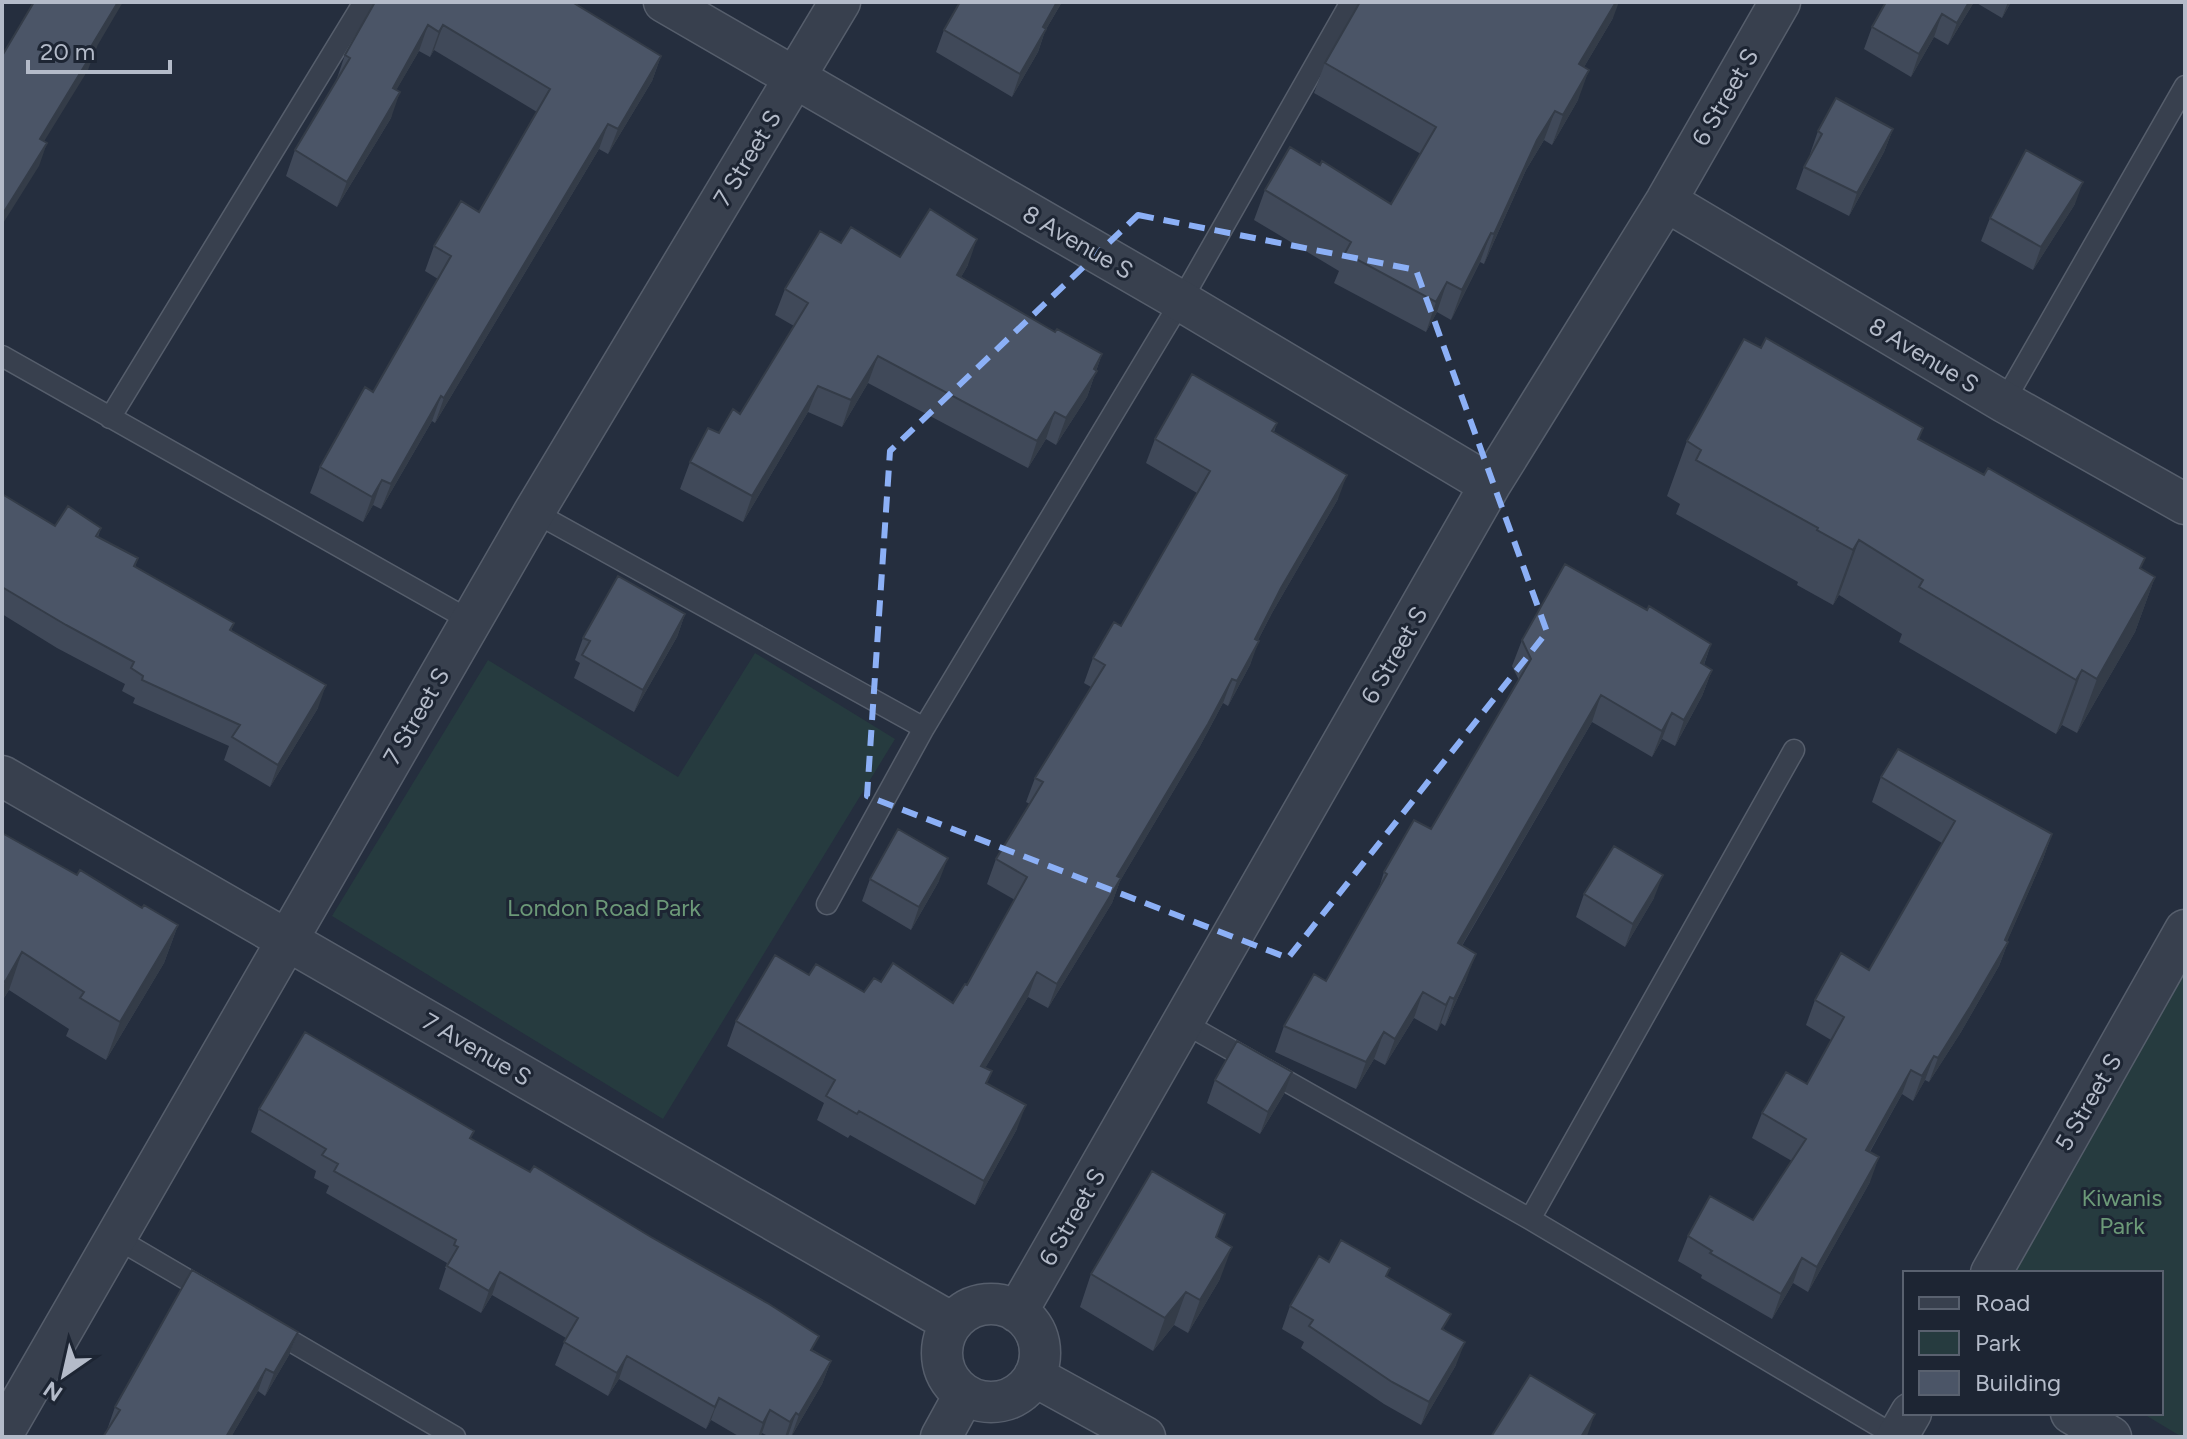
<svg xmlns="http://www.w3.org/2000/svg" width="2187" height="1439" font-family="Figtree,sans-serif">
<rect width="100%" height="100%" fill="#252e3e"/>
<!-- green -->
<path fill="#263b3f" d="M755,653L895,739L663,1119L332,916L488,660L678,777Z
M2185,971V1437H2182L2142,1413H2161V1273H2014Z"/>
<g fill="none" stroke-linecap="round" stroke-linejoin="round">
<defs>
<path id="lane" d="M2,356L471,621
M2004,402L2185,86
M110,418L364,2
M534,512L924,728
M827,904L924,728L1181,301L1351,2
M1184,1023L1530,1219L1897,1437
M1530,1219L1794,750
M116,1238L210,1293
M272,1330L455,1437"/>
<path id="street" d="M664,2L1181,301L1490,485
M1666,201L2004,402L2185,504
M2,776L952,1323
M1991,1273L2185,930
M942 1353a49 49 0 1 1 98 0a49 49 0 1 1-98 0Z
M1017,1312L1490,485L1666,201L1780,2
M1034,1376L1145,1437
M2071,1413L2111,1437
M2,1435L534,512L840,2
M941,1437L964,1395
M1897,1437L1911,1413"/>
</defs>
<!-- lane casing -->
<use href="#lane" stroke="#565e6c" stroke-width="23"/>
<!-- street casing -->
<use href="#street" stroke="#565e6c" stroke-width="43"/>
<!-- lane -->
<use href="#lane" stroke="#38404e" stroke-width="20"/>
<!-- street -->
<use href="#street" stroke="#38404e" stroke-width="40"/>
</g>
<!-- wall -->
<path fill="#404959" d="M375,2L661,56L652,81L608,154L599,149L435,423L432,421L381,509L373,505L363,522L310,493L320,467L373,392L438,279L425,271L434,246L479,212L537,112L434,50L430,57L419,51L396,90L391,118L337,207L286,176L295,150L336,81L345,55Z
M960,2H1062L1045,31L1038,52L1012,97L936,52L944,30Z
M1886,2H1974L1948,45L1934,37L1911,77L1864,49L1872,27Z
M1975,2H2011L2002,18Z
M1613,18L1584,67L1578,100L1552,145L1544,140L1526,170L1484,264L1480,262L1451,320L1437,312L1426,332L1334,283L1339,271L1254,220L1265,190L1391,204L1421,154L1314,93L1325,63Z
M1893,129L1884,152L1849,216L1796,189L1804,167L1811,155L1810,154L1818,131Z
M2075,204L2033,270L1981,241L1990,218Z
M841,243L900,257L968,265L961,277L1055,332L1102,354L1087,397L1056,445L1046,439L1028,468L868,383L842,427L808,412L743,522L680,489L690,462L740,414L794,326L775,315L785,289Z
M1277,423L1274,432L1338,499L1272,613L1258,640L1250,665L1228,706L1223,703L1199,748L1120,881L1112,903L1048,1008L1028,997L985,1068L992,1071L987,1083L1017,1129L975,1205L850,1135L848,1138L817,1120L824,1103L727,1046L736,1021L809,975L864,992L881,982L953,1003L967,985L1015,900L987,884L996,859L1030,804L1026,802L1035,778L1091,687L1084,683L1093,658L1121,626L1197,493L1146,463L1155,439Z
M1919,440L2155,577L2135,632L2077,733L2062,725L2056,734L1899,642L1902,634L1839,595L1833,605L1797,585L1798,582L1676,514L1680,504L1667,496L1687,441Z
M2,494L55,526L101,528L98,537L138,558L135,567L234,623L231,631L318,708L270,787L224,760L229,746L133,703L135,698L122,691L125,684L57,648L2,614Z
M1647,610L1711,644L1704,665L1712,670L1702,696L1675,746L1662,739L1652,757L1592,722L1462,946L1466,980L1445,1026L1441,1023L1437,1031L1414,1018L1385,1065L1374,1059L1356,1089L1275,1052L1284,1026L1326,981L1378,891L1384,872L1431,829L1519,680L1512,666L1522,640Z
M685,614L677,637L634,712L574,678L580,663L575,660L583,638Z
M1881,777L2052,834L2043,859L2007,941L2008,942L1999,966L1961,1032L1929,1082L1925,1080L1913,1101L1902,1094L1870,1152V1182L1808,1292L1793,1283L1772,1319L1701,1278L1702,1275L1678,1261L1688,1236L1753,1220L1792,1161L1752,1138L1762,1113L1807,1084L1831,1040L1806,1025L1815,1000L1869,970L1942,843L1872,802Z
M2,833L77,875L178,925L164,963L106,1060L66,1036L69,1029L9,990L2,1001Z
M870,879L939,881L911,930L862,901Z
M1584,894L1654,898L1625,947L1576,917Z
M1215,1080L1284,1094L1260,1134L1207,1103Z
M259,1109L471,1139L831,1361L822,1384L791,1437L788,1436L787,1437H770L762,1433L760,1437H740L711,1420L706,1429L619,1379L608,1396L555,1365L566,1338L492,1295L481,1313L439,1289L446,1268H445L447,1263L326,1193L329,1186L314,1178L316,1171L251,1132Z
M1216,1237L1220,1279L1188,1333L1174,1325L1153,1351L1080,1307L1091,1274Z
M1329,1262L1387,1276L1445,1330L1456,1365L1421,1425L1384,1404L1301,1348L1304,1342L1282,1329L1290,1306Z
M298,1332L289,1355L265,1396L258,1391L231,1437H103L108,1430H107L115,1407Z"/>
<!-- shaded-wall -->
<path fill="#343c48" d="M118,2H123L96,48L88,70L32,161L40,139L92,45Z
M1057,2H1062L1045,31L1038,52L1012,97L1020,74L1043,27Z
M1614,2H1619L1613,18L1568,94L1579,64Z
M1969,2H1974L1948,45L1957,23Z
M2008,2H2011L2002,18Z
M1942,14L1934,37L1911,77L1919,54Z
M428,25L419,51L383,113L393,88Z
M443,25L434,50L430,57L439,32Z
M661,56L652,81L608,154L618,129Z
M1589,70L1578,100L1552,145L1563,115Z
M400,92L391,118L337,207L347,182Z
M1555,111L1544,140L1526,170L1484,264L1494,234L1537,140Z
M608,124L599,149L435,423L444,398Z
M1893,129L1884,152L1849,216L1857,193Z
M47,143L39,166L2,225V215Z
M2083,182L2075,204L2033,270L2041,247Z
M1491,233L1480,262L1451,320L1462,290Z
M977,239L968,265L947,302L957,275Z
M1447,282L1437,312L1426,332L1436,302Z
M1102,354L1087,397L1056,445L1066,418Z
M878,356L868,383L842,427L851,400Z
M818,386L808,412L743,522L752,496Z
M441,396L432,421L381,509L391,484Z
M1055,412L1046,439L1028,468L1037,441Z
M1347,475L1338,499L1272,613L1246,663L1255,639L1281,588Z
M382,480L373,505L363,522L372,497Z
M1859,540L1839,595L1833,605L1853,550Z
M2155,577L2135,632L2077,733L2097,679Z
M685,614L677,637L634,712L643,690Z
M1259,641L1250,665L1228,706L1237,681Z
M1711,644L1702,670L1701,663Z
M1712,670L1702,696L1675,746L1684,720Z
M2082,670L2062,725L2056,734L2076,680Z
M1232,679L1223,703L1199,748L1120,881L1112,903L1048,1008L1057,984L1117,876Z
M326,685L318,708L270,787L278,765Z
M1601,695L1592,722L1448,969L1458,943Z
M1672,713L1662,739L1652,757L1662,731Z
M2052,834L2043,859L2003,951L2008,942L1999,966L1961,1032L1929,1082L1938,1058L2005,940Z
M948,858L939,881L911,930L919,907Z
M1663,875L1654,898L1625,947L1633,924Z
M178,925L164,963L106,1060L120,1022Z
M22,952L9,990L2,1001V990L5,982Z
M1476,954L1466,980L1445,1026L1454,999Z
M1037,972L1028,997L972,1090L981,1066Z
M1423,992L1414,1018L1385,1065L1395,1039Z
M1450,997L1441,1023L1437,1031L1446,1005Z
M1384,1032L1374,1059L1356,1089L1366,1062Z
M1934,1056L1925,1080L1913,1101L1922,1076Z
M1911,1070L1902,1094L1857,1174L1866,1150Z
M1292,1072L1284,1094L1260,1134L1268,1112Z
M1026,1105L1017,1129L975,1205L984,1181Z
M1879,1157L1870,1182L1808,1292L1817,1267Z
M1232,1247L1220,1279L1188,1333L1200,1300Z
M1802,1258L1793,1283L1772,1319L1781,1294Z
M500,1272L492,1295L481,1313L489,1291Z
M1186,1292L1174,1325L1153,1351L1165,1318Z
M298,1332L289,1355L265,1396L274,1373Z
M1465,1342L1456,1365L1421,1425L1429,1402Z
M627,1356L619,1379L608,1396L617,1373Z
M831,1361L822,1384L791,1437L799,1415Z
M266,1369L258,1391L231,1437H226Z
M719,1398L711,1420L706,1429L715,1407Z
M770,1410L762,1433L760,1437H758L763,1423Z
M796,1413L788,1436L785,1437L790,1422Z
M1595,1414L1587,1436L1581,1437Z"/>
<!-- building -->
<path fill="#4b5567" stroke="#343c48" stroke-width="2" d="M34,2H118L92,45L96,47L40,139L47,143L2,215V56Z
M375,2H572L661,56L618,129L608,124L444,398L441,396L391,484L382,480L372,497L320,467L365,387L373,392L451,256L434,246L461,201L479,212L550,89L443,25L439,32L428,25L393,88L400,92L347,182L295,150L350,58L345,55Z
M960,2H1057L1043,27L1046,29L1020,74L944,30Z
M1360,2H1616L1579,64L1589,70L1563,115L1555,111L1537,140L1494,234L1491,233L1462,290L1447,282L1436,302L1345,253L1351,242L1265,190L1290,147L1320,165L1322,161L1391,204L1436,127L1325,63Z
M1886,2H1969L1957,23L1942,14L1919,54L1872,27Z
M1836,98L1893,129L1857,193L1804,167L1822,134L1818,131Z
M2026,150L2083,182L2041,247L1990,218Z
M930,209L977,239L957,275L1055,332L1057,329L1102,354L1094,369L1097,371L1066,418L1055,412L1037,441L878,356L851,400L818,386L752,496L690,462L708,428L719,433L733,409L740,414L808,303L785,289L820,231L841,243L851,227L900,257Z
M1766,338L1923,428L1918,439L1984,475L1988,468L2145,558L2140,568L2155,577L2097,679L2082,670L2076,680L1919,587L1923,580L1859,540L1853,550L1817,530L1818,528L1696,460L1701,450L1687,441L1744,339L1761,348Z
M1192,374L1277,423L1272,431L1347,475L1281,588L1255,639L1259,641L1237,681L1232,679L1208,724L1117,876L1121,878L1057,984L1037,972L981,1066L992,1071L986,1083L1026,1105L984,1181L859,1111L857,1114L826,1096L835,1080L736,1021L775,955L809,975L816,964L864,992L874,978L881,982L893,963L953,1003L965,984L967,985L1027,877L996,859L1043,782L1035,778L1105,665L1093,658L1114,622L1121,626L1210,471L1155,439Z
M2,494L55,526L68,506L101,528L96,536L138,558L134,566L234,623L230,630L326,685L278,765L232,737L240,725L142,680L143,676L131,668L134,662L66,625L2,587Z
M1565,564L1647,610L1649,606L1711,644L1701,663L1712,670L1684,720L1672,713L1662,731L1601,695L1458,943L1476,954L1454,999L1450,997L1446,1005L1423,992L1395,1039L1384,1032L1366,1062L1284,1026L1314,974L1326,981L1387,874L1384,872L1414,820L1431,829L1531,659L1522,640Z
M618,576L685,614L643,690L582,655L590,641L583,638Z
M1898,749L2052,834L2005,940L2008,942L1970,1007L1938,1058L1934,1056L1922,1076L1911,1070L1866,1150L1879,1157L1817,1267L1802,1258L1781,1294L1710,1253L1712,1251L1688,1236L1710,1196L1753,1220L1806,1139L1762,1113L1786,1072L1807,1084L1844,1017L1815,1000L1841,953L1869,970L1955,821L1881,777Z
M898,829L948,858L919,907L870,879Z
M2,833L77,875L80,870L142,908L144,905L178,925L120,1022L80,998L84,992L22,952L5,982L2,980Z
M1614,846L1663,875L1633,924L1584,894Z
M305,1032L474,1131L470,1138L530,1172L534,1166L651,1237L769,1304L819,1336L811,1350L831,1361L799,1415L796,1413L790,1422L770,1410L763,1423L719,1398L715,1407L627,1356L617,1373L564,1342L578,1318L500,1272L489,1291L447,1266L458,1247L454,1245L456,1240L334,1171L338,1164L322,1155L326,1149L259,1109Z
M1237,1041L1292,1072L1268,1112L1215,1080Z
M1152,1171L1225,1214L1216,1237L1232,1247L1200,1300L1186,1292L1165,1318L1091,1274Z
M1341,1240L1390,1268L1386,1276L1451,1314L1442,1329L1465,1342L1429,1402L1392,1382L1309,1326L1313,1320L1290,1306L1319,1256L1329,1262Z
M192,1270L298,1332L274,1373L266,1369L226,1437H103L120,1410L115,1407Z
M1530,1375L1595,1414L1581,1437H1491Z"/>
<!-- marked area -->
<path fill="none" stroke="#8cb0f6" stroke-width="6" stroke-dasharray="16 10" stroke-linejoin="round" d="M1138,215L1416,270L1547,632L1288,958L867,796L890,451Z"/>
<g text-anchor="middle" dominant-baseline="central" stroke-width="6" stroke-linejoin="round" paint-order="stroke">
<!-- street labels -->
<g font-size="24" fill="#b4bbc9" stroke="#1d2533">
<text transform="translate(1725 97) rotate(-60)">6 Street S</text>
<text transform="translate(747 158) rotate(-59)">7 Street S</text>
<text transform="translate(1078 242) rotate(30)">8 Avenue S</text>
<text transform="translate(1924 355) rotate(31)">8 Avenue S</text>
<text transform="translate(1394 655) rotate(-60)">6 Street S</text>
<text transform="translate(416 716) rotate(-60)">7 Street S</text>
<text transform="translate(477 1049) rotate(30)">7 Avenue S</text>
<text transform="translate(2088 1102) rotate(-60)">5 Street S</text>
<text transform="translate(1072 1217) rotate(-60)">6 Street S</text>
</g>
<!-- park labels -->
<g font-size="24" fill="#6c9978" stroke="#1d2533">
<text x="604" y="907">London Road Park</text>
<text x="2122" y="1197">Kiwanis<tspan x="2122" dy="28">Park</tspan></text>
</g>
</g>
<!-- border -->
<rect width="2187" height="1439" fill="none" stroke="#b4bbc9" stroke-width="8"/>
<!-- legend -->
<rect x="1903" y="1271" width="260" height="144" fill="#1d2533" stroke="#59616f" stroke-width="2"/>
<rect x="1919" y="1297" width="40" height="12" fill="#38404e" stroke="#59616f" stroke-width="2"/>
<text x="1975" y="1311" font-size="24" fill="#b4bbc9">Road</text>
<rect x="1919" y="1331" width="40" height="24" fill="#263b3f" stroke="#59616f" stroke-width="2"/>
<text x="1975" y="1351" font-size="24" fill="#b4bbc9">Park</text>
<rect x="1919" y="1371" width="40" height="24" fill="#4b5567" stroke="#59616f" stroke-width="2"/>
<text x="1975" y="1391" font-size="24" fill="#b4bbc9">Building</text>
<!-- north arrow -->
<g transform="translate(64 1375) rotate(214)" stroke="#1d2533" stroke-width="6" paint-order="stroke">
<path d="M0-6L14 30L0 20L-14 30Z" fill="#b4bbc9"/>
<text y="-12" font-size="22" font-weight="bold" text-anchor="middle" fill="#b4bbc9">N</text>
</g>
<!-- scale -->
<path d="M28 60v12h142v-12" fill="none" stroke="#b4bbc9" stroke-width="4"/>
<text x="40" y="60" font-size="24" fill="#b4bbc9" stroke="#1d2533" stroke-width="6" paint-order="stroke">20 m</text>
</svg>
